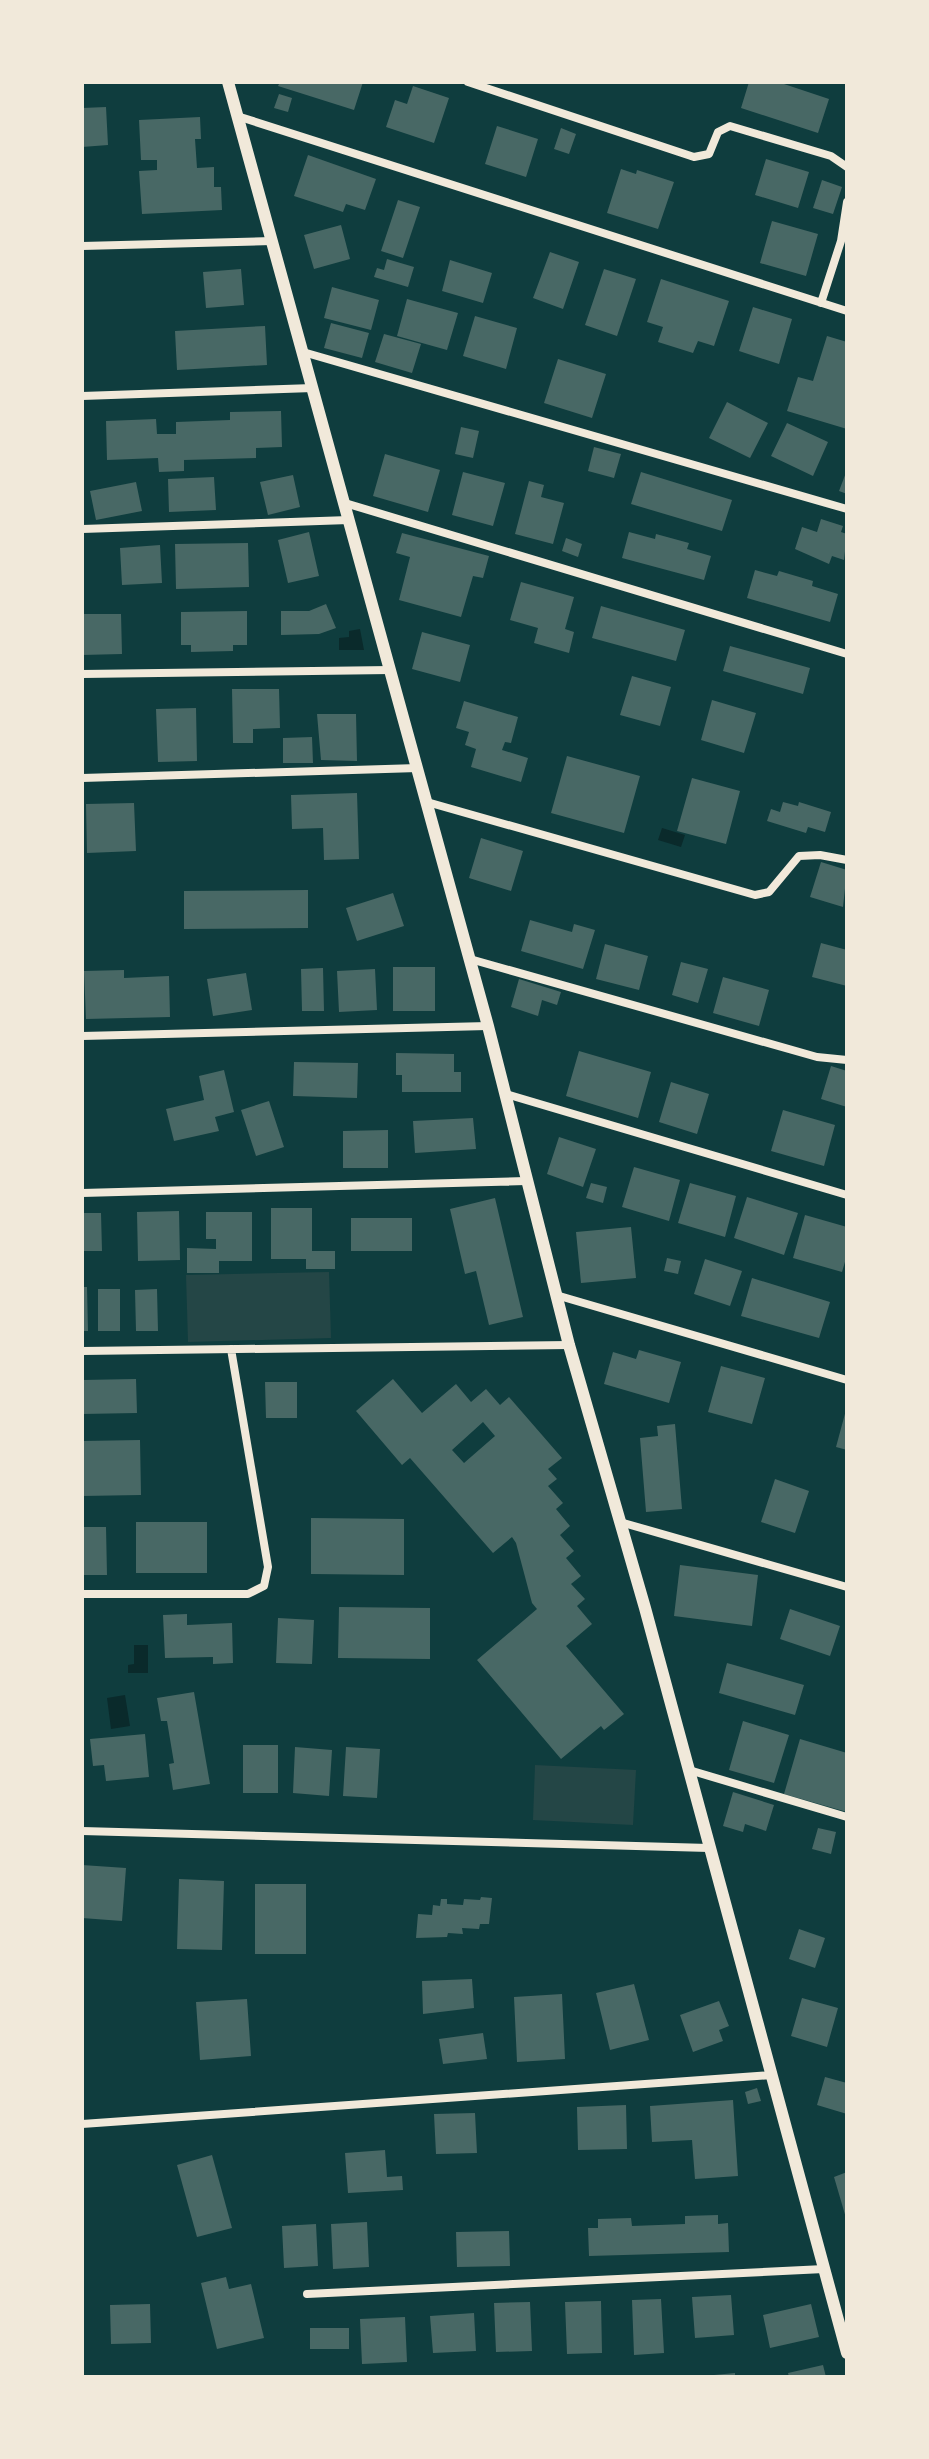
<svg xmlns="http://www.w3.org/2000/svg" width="929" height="2459" font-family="'Public Sans',sans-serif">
<rect width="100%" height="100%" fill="#0f3d3e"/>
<!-- green -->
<path fill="#244646" d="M329,1272L331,1338L188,1342L186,1275Z
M535,1765L636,1770L633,1825L533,1820Z"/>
<!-- water -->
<path fill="#0a2a2b" d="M360,629L364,650H339V638L349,637V631Z
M662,828L685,835L681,847L658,840Z
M134,1645H148V1673H128V1665L134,1664Z
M125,1695L130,1726L111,1729L107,1698Z"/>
<!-- building -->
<path fill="#486865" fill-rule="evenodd" d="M280,82H363L354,110L278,86Z
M749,82H778L829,99L818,133L741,108Z
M413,86L449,98L434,143L386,127L395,100L407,104Z
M279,94L292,98L288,112L274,108Z
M106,107L108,145L82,147V108Z
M200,117L201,139H195L197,168L214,167V187H221L222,210L142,214L139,171L157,170V160H141L139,120Z
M497,126L538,139L526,177L485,164Z
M561,128L576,134L569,154L554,149Z
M308,155L376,179L365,210L346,204L343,212L294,196Z
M766,159L809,172L798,208L755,195Z
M621,169L636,174L637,170L674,182L658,229L607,213Z
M822,180L842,187L833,214L813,208Z
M398,200L420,207L403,258L381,251Z
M772,221L818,234L806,276L760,263Z
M341,225L350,259L314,269L304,235Z
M550,252L579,262L563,309L533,298Z
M387,259L414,267L408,287L374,277L377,268L384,270Z
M450,260L492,273L483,303L442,291Z
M241,269L244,305L206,308L203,272Z
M604,269L636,279L617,336L585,325Z
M661,279L729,301L714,346L698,341L693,353L658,342L663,327L647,322Z
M332,287L379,300L371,330L324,318Z
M407,299L458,313L447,350L397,336Z
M753,307L792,319L779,364L739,351Z
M475,316L517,328L506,369L463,356Z
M331,323L369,333L362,358L324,348Z
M265,326L267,365L177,370L175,331Z
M384,334L421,344L412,373L375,362Z
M827,336L847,342V429L787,411L798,377L813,381Z
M558,359L606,374L592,418L544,403Z
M727,402L768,423L750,458L709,438Z
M281,411L282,447L256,448V458L184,460V471L159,472L158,458L107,460L106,421L156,419L157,434H176V422L230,420V412Z
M787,423L828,442L813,476L771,456Z
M461,427L479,431L473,458L455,454Z
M594,447L621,454L614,478L588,471Z
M385,454L440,470L428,512L373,496Z
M847,470V494L839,491Z
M463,472L505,483L493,526L452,515Z
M641,472L732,500L722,531L631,504Z
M293,475L300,507L268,515L260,482Z
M214,477L216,510L169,512L168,479Z
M529,481L544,485L541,497L564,503L553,544L515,534Z
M136,482L142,511L96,520L90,491Z
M821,519L843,526L841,532L847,534L844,560L832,556L829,564L795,549L802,527L817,532Z
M309,532L319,576L288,583L278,540Z
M629,532L655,539L656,534L689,543L687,549L711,556L704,580L622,558Z
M402,533L489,556L483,578L473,576L461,617L399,600L410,557L396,553Z
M566,538L582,544L578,557L562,551Z
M248,543L249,587L176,589L175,544Z
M160,545L162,583L122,585L120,548Z
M755,570L777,576L779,571L813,581L812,586L838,594L830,622L747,598Z
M521,582L574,597L565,629L574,632L569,653L534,643L538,628L510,620Z
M326,604L336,628L319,634L281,635V611H309Z
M601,606L685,630L676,661L592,638Z
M247,611V645H233V651L191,652V645H181V612Z
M82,614H121L122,654L82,655Z
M422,632L470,645L460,682L412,669Z
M730,646L810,668L803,694L723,671Z
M632,676L671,687L660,726L620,715Z
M232,689H279L280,728L253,729V743H233Z
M712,700L756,713L744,753L701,740Z
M464,701L518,717L511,743L505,742L502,750L528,758L521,782L471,767L476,749L465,745L469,732L456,728Z
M196,708L197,761L158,762L156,709Z
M317,714H356L357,761L321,760Z
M312,737L313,763H283V738Z
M567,756L640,776L624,833L551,813Z
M692,778L740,791L726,844L677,831Z
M357,793L359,859L324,860L323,828L292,829L291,795Z
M783,802L798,806L799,802L831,812L825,832L808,827L806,833L767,821L771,809L780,812Z
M134,803L136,851L87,853L86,804Z
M481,838L523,851L511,891L469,878Z
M821,862L847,870L843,907L810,897Z
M308,890V928L184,929V891Z
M393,893L404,926L357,941L346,908Z
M530,920L572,932L574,924L595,930L583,969L521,951Z
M821,943L847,950V986L812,977Z
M605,944L648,956L639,990L596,979Z
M681,962L708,969L698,1003L672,995Z
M393,967H435V1011H393Z
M323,968L324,1011H302L301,969Z
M375,969L377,1010L339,1012L337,971Z
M124,970V978L169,976L170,1017L86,1019L84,971Z
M246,973L252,1010L213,1016L207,979Z
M723,977L769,990L759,1026L713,1013Z
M519,979L561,992L557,1005L542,1000L538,1016L511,1007Z
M579,1051L651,1072L638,1118L566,1096Z
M396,1053L454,1054V1072H461V1092H402V1075H396Z
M294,1062L358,1063L357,1098L293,1096Z
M831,1066L847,1071V1107L821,1099Z
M224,1070L234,1112L215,1117L219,1131L174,1141L166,1109L204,1100L199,1076Z
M671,1082L709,1094L697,1134L659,1122Z
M269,1101L284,1147L256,1156L241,1110Z
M783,1110L835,1125L824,1166L771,1151Z
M473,1118L476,1149L415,1153L413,1121Z
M388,1130V1168H343V1131Z
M559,1137L596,1149L583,1187L547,1174Z
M634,1167L680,1180L669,1221L622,1207Z
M591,1183L607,1187L603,1203L586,1198Z
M690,1183L736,1196L725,1237L678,1223Z
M747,1197L798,1213L784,1255L734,1238Z
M495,1198L523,1317L489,1325L476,1271L465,1274L450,1209Z
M271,1208H312V1251H335V1269H306V1259H271Z
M179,1211L180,1260L138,1261L137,1212Z
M206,1212H252V1261H219V1273H187V1248L216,1249V1239H206Z
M82,1213H101L102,1251H82Z
M805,1215L847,1227V1255L842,1272L793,1258Z
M351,1218H412V1251H351Z
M631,1227L636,1278L581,1283L576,1232Z
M667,1258L681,1261L678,1274L664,1271Z
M705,1259L742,1271L730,1306L694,1294Z
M752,1278L830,1302L819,1338L741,1316Z
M82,1287H87L88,1331H82Z
M98,1289H120V1331H98Z
M157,1289L158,1331H136L135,1290Z
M639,1350L681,1362L669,1403L604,1384L613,1352L636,1359Z
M721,1366L765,1378L752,1424L708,1412Z
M136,1379L137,1413L82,1414V1380Z
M393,1379L422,1413L456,1384L471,1402L486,1389L500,1405L509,1397L562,1458L548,1469L557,1479L548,1486L563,1503L556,1509L570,1526L560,1535L574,1551L566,1558L581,1576L571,1584L585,1599L577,1606L592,1624L566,1646L624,1714L604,1730L601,1726L561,1759L477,1660L537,1609L532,1603L516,1543L512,1537L493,1553L410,1458L402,1465L356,1411ZM483,1422L495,1436L464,1463L452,1450Z
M265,1382H297V1418H266Z
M846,1410H847V1450L836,1447Z
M675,1424L682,1509L646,1512L640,1438L658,1436L657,1426Z
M140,1440L141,1495L82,1496V1441Z
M775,1479L809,1491L795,1533L761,1522Z
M311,1518L404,1519V1575L311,1574Z
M136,1522H207V1573H136Z
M82,1527H106L107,1575H82Z
M680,1565L758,1575L752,1626L674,1616Z
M339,1607L430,1608V1659L338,1658Z
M790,1609L840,1626L830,1656L780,1639Z
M187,1614V1625L232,1623L233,1663L213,1664V1657L165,1658L163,1615Z
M278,1618L314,1620L312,1664L276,1663Z
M727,1663L804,1685L795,1715L719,1693Z
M194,1692L210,1784L173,1790L169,1764L174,1763L167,1721H161L157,1698Z
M743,1721L789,1735L774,1783L729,1770Z
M145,1734L149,1777L106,1781L104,1765L93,1766L90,1739Z
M800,1739L847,1753V1812L784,1794Z
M243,1745H278V1793H243Z
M295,1747L332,1750L329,1796L293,1793Z
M346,1747L380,1749L377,1798L343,1796Z
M733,1792L774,1805L766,1831L745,1824L743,1832L723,1826Z
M818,1828L836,1832L831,1854L812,1849Z
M82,1865L126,1868L122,1921L82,1918Z
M179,1879L224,1881L222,1950L177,1949Z
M255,1884H306V1954H255Z
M481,1897L492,1898L489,1924H480L479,1929L462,1928L463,1934L448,1933L447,1937L416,1938L418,1914L432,1915L433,1905L440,1906L441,1899H447V1904L463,1905L464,1899L480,1900Z
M799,1929L825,1938L815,1968L789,1959Z
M472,1979L474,2008L423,2014L422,1981Z
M634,1984L649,2040L610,2050L596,1993Z
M562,1994L565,2059L517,2062L514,1997Z
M802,1998L838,2008L827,2047L791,2036Z
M247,1999L251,2056L200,2060L196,2002Z
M719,2001L729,2026L719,2030L723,2041L693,2052L680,2015Z
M483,2033L487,2059L443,2064L439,2039Z
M825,2077L847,2083V2114L817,2105Z
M757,2088L761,2101L748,2104L745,2092Z
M733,2100L738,2176L695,2179L692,2140L652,2142L650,2106Z
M626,2105L627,2149L578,2150L577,2107Z
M475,2113L477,2153L436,2154L434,2114Z
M385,2150L387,2177L402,2176L403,2190L348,2193L345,2153Z
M212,2155L232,2228L197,2237L177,2165Z
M847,2172V2218H846L834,2177Z
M718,2215V2224L728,2223L729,2252L589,2256L588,2228H598V2219L631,2218L632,2226L685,2224V2216Z
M367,2222L369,2267L333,2269L331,2224Z
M316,2224L318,2266L284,2268L282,2226Z
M509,2231L510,2266L457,2267L456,2232Z
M226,2277L229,2289L251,2284L264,2338L217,2349L201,2283Z
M731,2295L734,2335L695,2338L692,2297Z
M661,2299L664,2353L634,2355L632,2300Z
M601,2301L602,2353L567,2354L565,2302Z
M530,2302L532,2351L496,2352L494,2303Z
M150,2304L151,2343L111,2344L110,2305Z
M811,2304L819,2337L770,2348L763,2315Z
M474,2313L476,2351L433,2353L430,2316Z
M405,2317L407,2362L362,2364L360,2319Z
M310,2328H349V2349H310Z
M823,2365L826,2377H789L788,2373Z
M735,2373V2377H714V2375Z"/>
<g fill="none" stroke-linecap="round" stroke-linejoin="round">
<!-- minor -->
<path stroke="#f1e9da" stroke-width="8" d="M468,82L694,157L709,154L718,132L730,126L831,156L847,167
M237,116L847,311
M82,246L272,241
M821,303L841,241L847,202
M303,352L847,509
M82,396L313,388
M345,503L847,654
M82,529L349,520
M82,674L391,670
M82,778L418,768
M427,802L755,895L769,892L799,856L820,855L847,860
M470,959L817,1057L847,1060
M82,1036L488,1026
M506,1094L847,1195
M82,1193L526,1181
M556,1295L847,1380
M82,1351L569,1345
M620,1522L847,1587
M82,1594H248L264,1586L268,1567L231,1349
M689,1770L847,1817
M82,1831L709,1848
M82,2124L772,2075
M307,2294L824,2269"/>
<!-- tertiary -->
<path stroke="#f1e9da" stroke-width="12" d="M228,82L488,1026L569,1345L645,1608L847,2353"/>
</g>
<!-- border -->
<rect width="929" height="2459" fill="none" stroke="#f1e9da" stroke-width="168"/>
</svg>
